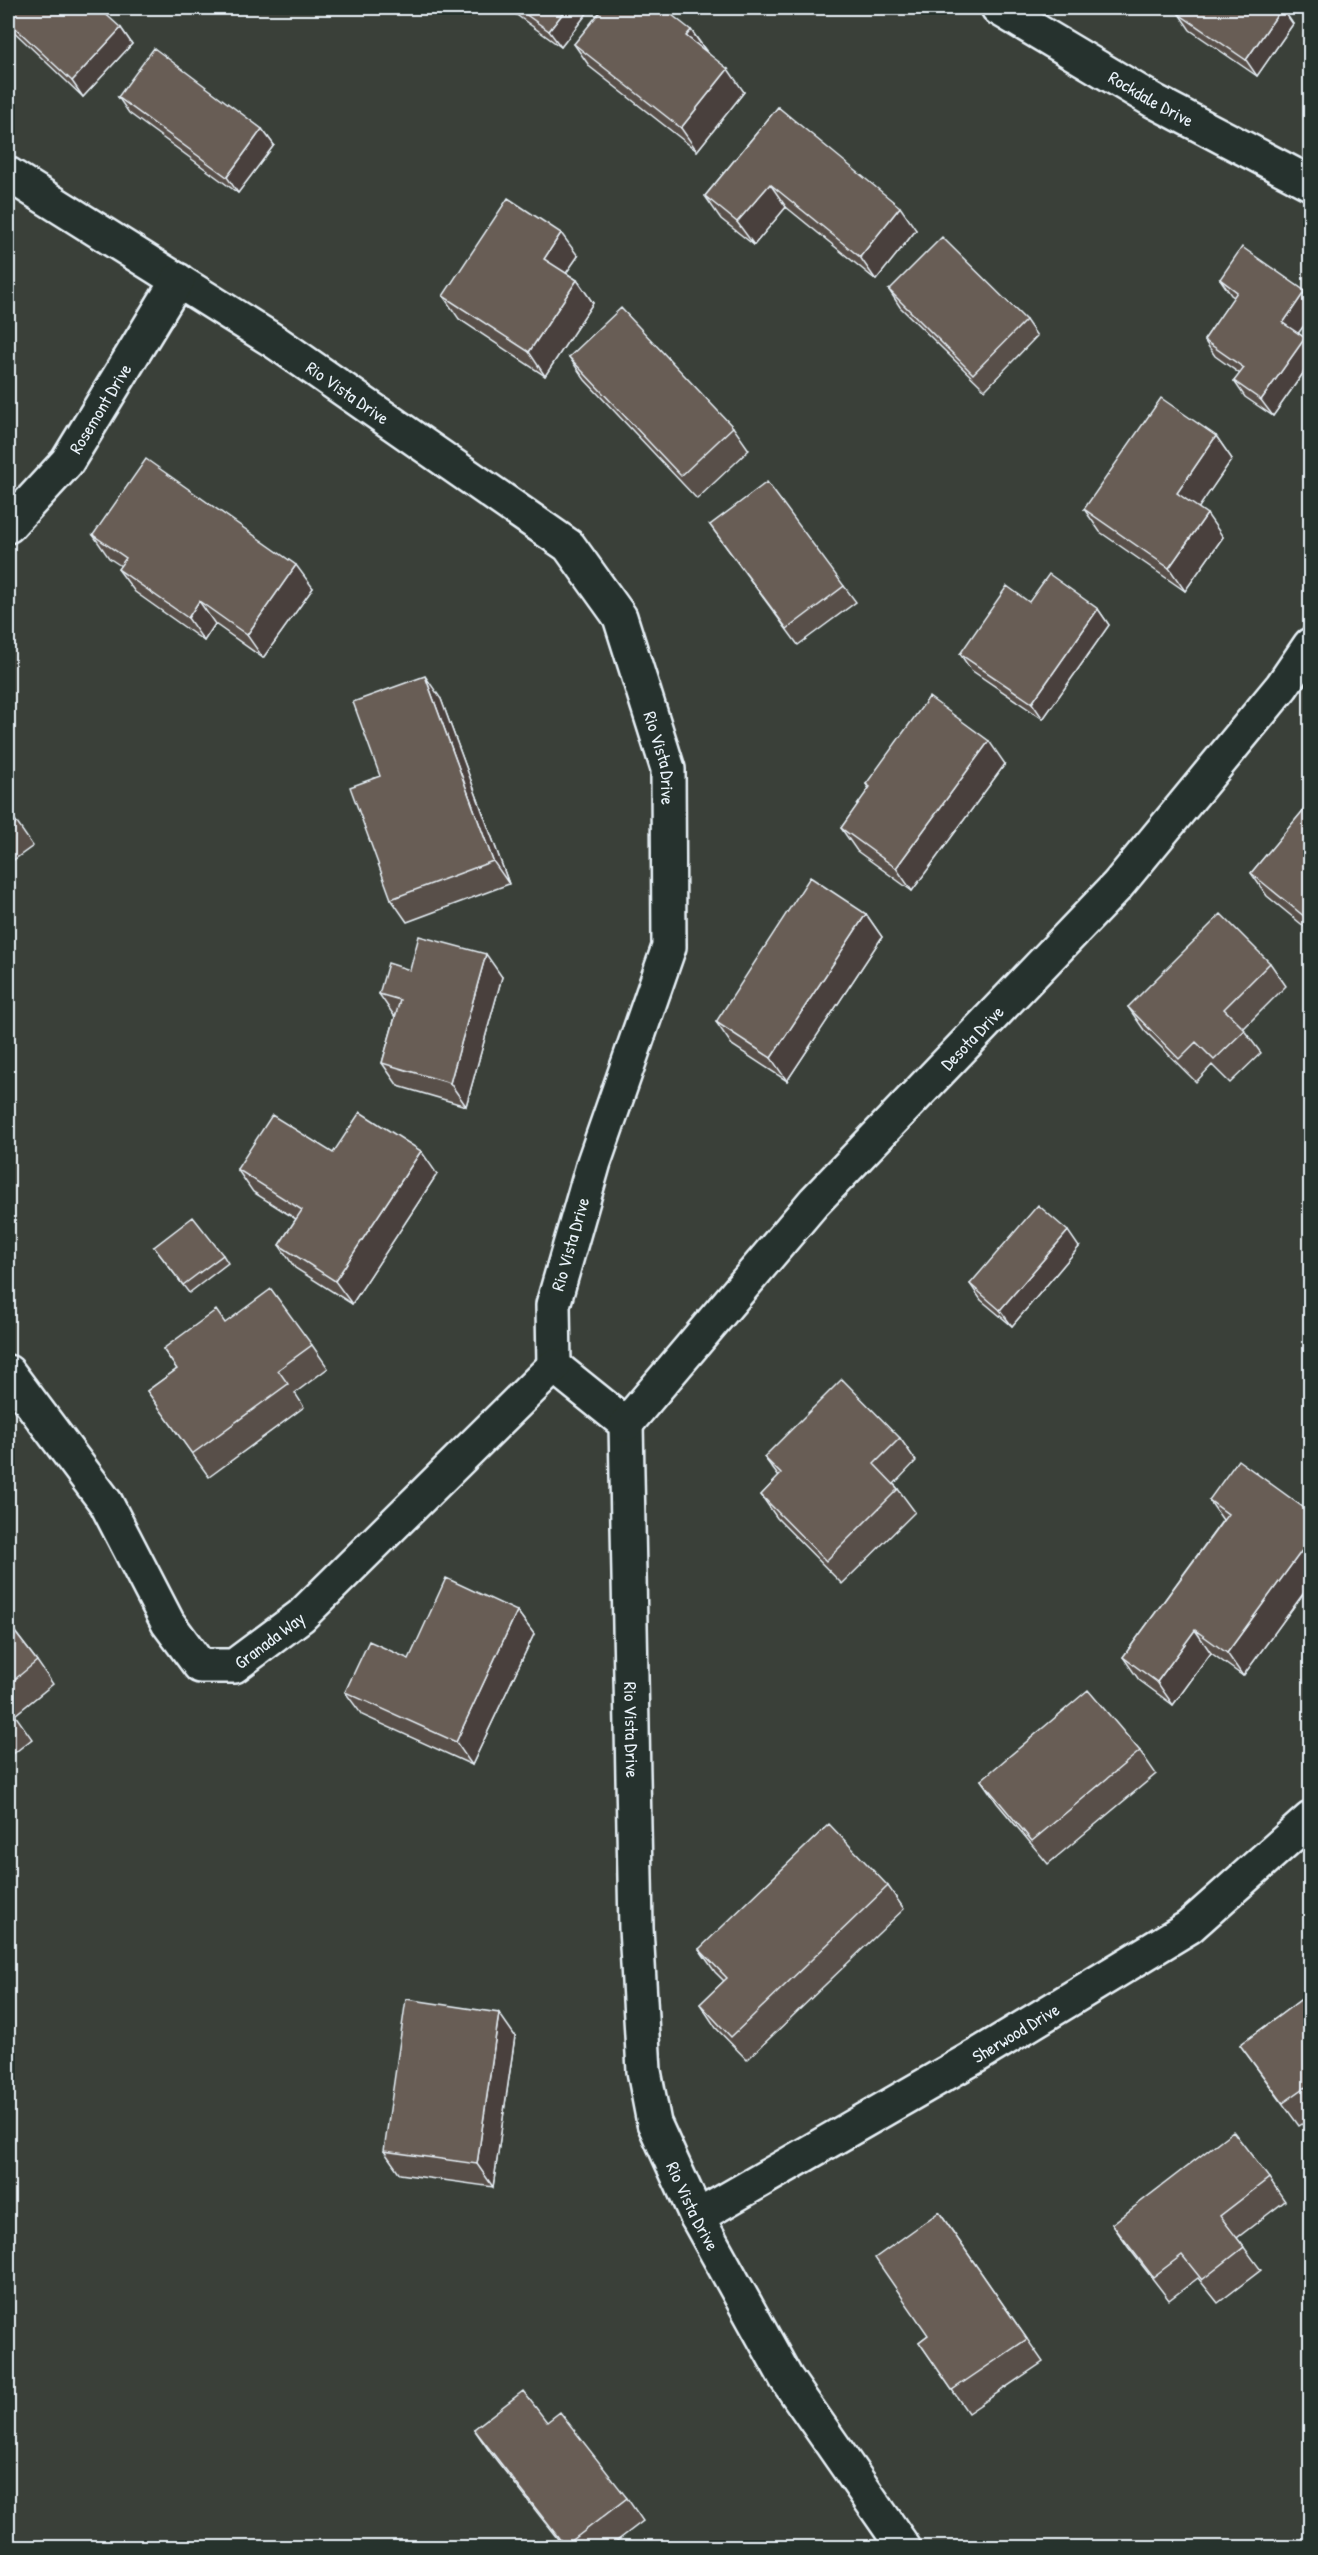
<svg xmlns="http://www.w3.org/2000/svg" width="1318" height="2555" font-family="'Patrick Hand',sans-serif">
<rect width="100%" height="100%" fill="#3a4039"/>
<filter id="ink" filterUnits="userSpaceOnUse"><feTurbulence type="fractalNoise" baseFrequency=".0167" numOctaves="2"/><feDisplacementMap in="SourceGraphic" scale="12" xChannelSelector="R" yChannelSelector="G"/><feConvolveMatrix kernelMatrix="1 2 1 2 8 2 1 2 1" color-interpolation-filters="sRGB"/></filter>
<g filter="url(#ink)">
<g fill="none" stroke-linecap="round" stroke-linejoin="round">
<defs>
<g id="minor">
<path id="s1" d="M998,8L1154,101L1310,183"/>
<path id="s2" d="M8,174L274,341L569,546L620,617L668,769L669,947L594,1162L553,1305L554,1366L626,1424L636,1928L644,2071L654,2123L697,2217L786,2378L904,2548"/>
<path id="s3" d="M8,526L67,462L178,280"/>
<path id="s4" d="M8,1372L106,1503L168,1623L200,1666H234L301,1616L554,1366"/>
<path id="s5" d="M626,1424L814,1202L1117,886L1282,686L1310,645"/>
<path id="s6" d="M697,2217L978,2055L1189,1927L1310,1819"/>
</g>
</defs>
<!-- minor casing -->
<use href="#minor" stroke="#e8f1f8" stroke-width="38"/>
<!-- minor -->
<use href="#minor" stroke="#26332d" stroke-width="33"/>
</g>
<!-- wall -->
<path fill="#595049" stroke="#e8f1f8" stroke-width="1.5" d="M8,8L121,28L132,44L83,97L8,26Z
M507,8H591L561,47Z
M1282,8L1293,24L1257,76L1190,30L1179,14Z
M691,30L707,52L744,92L697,151L590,67L574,44Z
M118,97L262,129L274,145L238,193L129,113Z
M778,107L916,230L876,280L786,207L754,245L721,219L705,196Z
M578,256L566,273L577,280L593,303L545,376L459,319L443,296Z
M1220,279L1305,291L1311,299V316L1298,333L1305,338L1311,346V362L1273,416L1245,397L1234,381L1240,374L1215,356L1204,340L1234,297L1231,295Z
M889,290L1026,320L1037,336L985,390L900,307Z
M569,357L733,427L749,450L697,499L585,380Z
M1216,436L1232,459L1198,508L1223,537L1185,591L1100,532L1084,509Z
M710,525L844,586L856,602L798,645Z
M93,535L313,588L263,658L215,624L204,641L135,592L118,569L121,566L109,558Z
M1029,602L1098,609L1109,625L1043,719L971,670L960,654Z
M441,699L509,884L407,922L391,899L380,776Z
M1005,764L912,891L857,851L841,828L869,789L866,784Z
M1311,801V932L1267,896L1251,873Z
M8,810L33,846L8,864Z
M866,914L882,937L787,1081L732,1045L716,1022Z
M1270,963L1286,986L1243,1029L1261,1053L1230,1083L1212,1065L1196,1082L1144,1030L1128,1007Z
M410,970L502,977L466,1106L398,1086L382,1063L395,1017L379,994Z
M333,1153L437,1174L352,1304L295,1268L279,1245L296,1219L253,1192L237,1169Z
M154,1247L223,1255L228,1263L189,1293Z
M1079,1247L1012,1326L981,1300L970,1284Z
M225,1323L312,1345L328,1368L295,1393L304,1407L209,1477L147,1391L177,1369L163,1349Z
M900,1438L916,1461L894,1484L898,1489L915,1512L842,1584L777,1518L761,1495L779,1477L764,1457Z
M1209,1500L1311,1513V1583L1243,1676L1211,1653L1173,1705L1139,1680L1123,1657L1223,1520Z
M517,1611L534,1634L472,1765L362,1715L345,1692L409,1659Z
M8,1623L37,1661L53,1684L15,1715L32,1739L8,1758Z
M1140,1751L1156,1774L1048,1864L997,1803L981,1780Z
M888,1886L904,1909L747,2060L716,2028L700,2004L724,1981L715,1972L699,1949Z
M1311,1992V2118L1299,2126L1240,2045Z
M515,2036L493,2187L400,2174L384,2151Z
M1269,2178L1285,2201L1237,2238L1261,2270L1218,2303L1198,2278L1169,2300L1128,2247L1112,2224Z
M939,2212L1043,2362L968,2413L919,2342L928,2335Z
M547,2422L627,2498L643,2521L609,2547H564L490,2452L474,2429Z"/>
<!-- shaded-wall -->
<path fill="#49413c" stroke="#e8f1f8" stroke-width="1.5" d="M567,8H591L561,47L549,31Z
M1282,8L1293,24L1257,76L1246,60Z
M121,28L132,44L83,97L72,81Z
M691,30L707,53L686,36Z
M728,69L744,92L697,151L681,128Z
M262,129L274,145L238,193L227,177Z
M770,184L786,207L754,245L737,222Z
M900,207L916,230L876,280L860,257Z
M561,233L578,256L560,282L544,259Z
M577,280L593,303L545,376L529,352Z
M1305,291L1311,299V316L1294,339L1283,323Z
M1305,338L1311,346V362L1273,416L1261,400Z
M1216,436L1232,459L1193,516L1177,493Z
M1207,514L1223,537L1185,591L1169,568Z
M296,565L313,588L263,658L247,635Z
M199,601L215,624L204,641L188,618Z
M1098,609L1109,625L1043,719L1032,703Z
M425,676L441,699L509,884L493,861Z
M989,741L1005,764L912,891L896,868Z
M866,914L882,937L787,1081L771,1058Z
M486,954L502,977L466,1106L450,1083Z
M421,1151L437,1174L352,1304L335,1281Z
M1068,1231L1079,1247L1012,1326L1000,1310Z
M1311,1538V1583L1243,1676L1227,1653Z
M517,1611L534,1634L472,1765L456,1742Z
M1195,1630L1211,1653L1173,1705L1157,1682Z
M499,2013L515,2036L493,2187L477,2164Z"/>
<!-- building -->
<path fill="#685d55" stroke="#e8f1f8" stroke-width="1.5" d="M8,8H99L121,28L72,81L8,21Z
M517,8H567L549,31Z
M603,8H663L691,30L686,36L728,69L681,128L574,44Z
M1184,8H1282L1246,60L1179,14Z
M154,48L262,129L227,177L118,97Z
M778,107L900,207L860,257L770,184L737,222L705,196Z
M508,198L561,233L544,259L577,280L529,352L443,296Z
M942,237L1026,320L973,374L889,290Z
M1242,247L1305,291L1283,323L1305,338L1261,400L1234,381L1244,368L1204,340L1237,292L1220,279Z
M621,308L733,427L681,476L569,357Z
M1161,398L1216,436L1177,493L1207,514L1169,568L1084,509Z
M146,459L296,565L247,635L199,601L188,618L118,569L126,558L93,535Z
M767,482L844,586L787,629L710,525Z
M1049,574L1098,609L1032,703L960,654L1007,586L1029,602Z
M425,676L493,861L391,899L350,787L380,776L353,702Z
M929,697L989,741L896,868L841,828L870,787L866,784Z
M1311,801V922L1251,873Z
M8,810L16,823L8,829Z
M810,877L866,914L771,1058L716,1022Z
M1221,914L1270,963L1224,1009L1245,1030L1214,1060L1196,1042L1179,1059L1128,1007Z
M419,936L486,954L450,1083L382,1063L400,1000L379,994L388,963L410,970Z
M360,1112L421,1151L335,1281L279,1245L302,1210L237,1169L272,1115L333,1153Z
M1038,1205L1068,1231L1000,1310L970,1284Z
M193,1217L223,1255L183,1285L154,1247Z
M271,1289L312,1345L278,1370L288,1384L192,1454L147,1391L177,1369L163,1349L216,1310L225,1323Z
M842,1379L900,1438L874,1464L898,1489L826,1561L761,1495L781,1474L764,1457Z
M1238,1460L1311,1513V1538L1227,1653L1195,1630L1157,1682L1123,1657L1228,1514L1209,1500Z
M446,1578L517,1611L456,1742L345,1692L369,1641L409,1659Z
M8,1623L37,1661L8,1685Z
M1088,1690L1140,1751L1032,1841L981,1780Z
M8,1705L16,1716L8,1723Z
M829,1824L888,1886L731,2037L700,2004L727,1978L699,1949Z
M1311,1992V2083L1283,2103L1240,2045Z
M406,1999L499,2013L477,2164L384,2151Z
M1233,2131L1269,2178L1220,2216L1244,2247L1202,2280L1182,2255L1153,2277L1112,2224Z
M939,2212L1027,2339L952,2390L919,2342L928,2335L875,2258Z
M523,2391L547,2422L560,2412L627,2498L565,2546L474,2429Z
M647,2542L652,2547H640Z"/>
</g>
<g text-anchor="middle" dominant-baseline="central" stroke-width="6" stroke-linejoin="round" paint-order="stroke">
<!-- street labels -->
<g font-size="18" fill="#e8f1f8" stroke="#26332d">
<text stroke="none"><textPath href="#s1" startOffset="178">Rockdale Drive</textPath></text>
<text stroke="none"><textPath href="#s2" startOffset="404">Rio Vista Drive</textPath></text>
<text stroke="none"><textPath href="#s3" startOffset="150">Rosemont Drive</textPath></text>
<text stroke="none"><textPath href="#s2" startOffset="908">Rio Vista Drive</textPath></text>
<text stroke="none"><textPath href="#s5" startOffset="519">Desota Drive</textPath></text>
<text transform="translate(570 1244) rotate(-74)">Rio Vista Drive</text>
<text stroke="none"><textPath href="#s4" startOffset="430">Granada Way</textPath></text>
<text stroke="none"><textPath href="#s2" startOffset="1934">Rio Vista Drive</textPath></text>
<text stroke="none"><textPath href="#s6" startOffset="368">Sherwood Drive</textPath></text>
<text stroke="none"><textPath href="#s2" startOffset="2420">Rio Vista Drive</textPath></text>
</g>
</g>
<!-- margin -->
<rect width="1318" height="2555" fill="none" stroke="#26332d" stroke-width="30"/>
<rect x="15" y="15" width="1288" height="2525" fill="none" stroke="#e8f1f8" stroke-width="2" filter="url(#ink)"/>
</svg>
